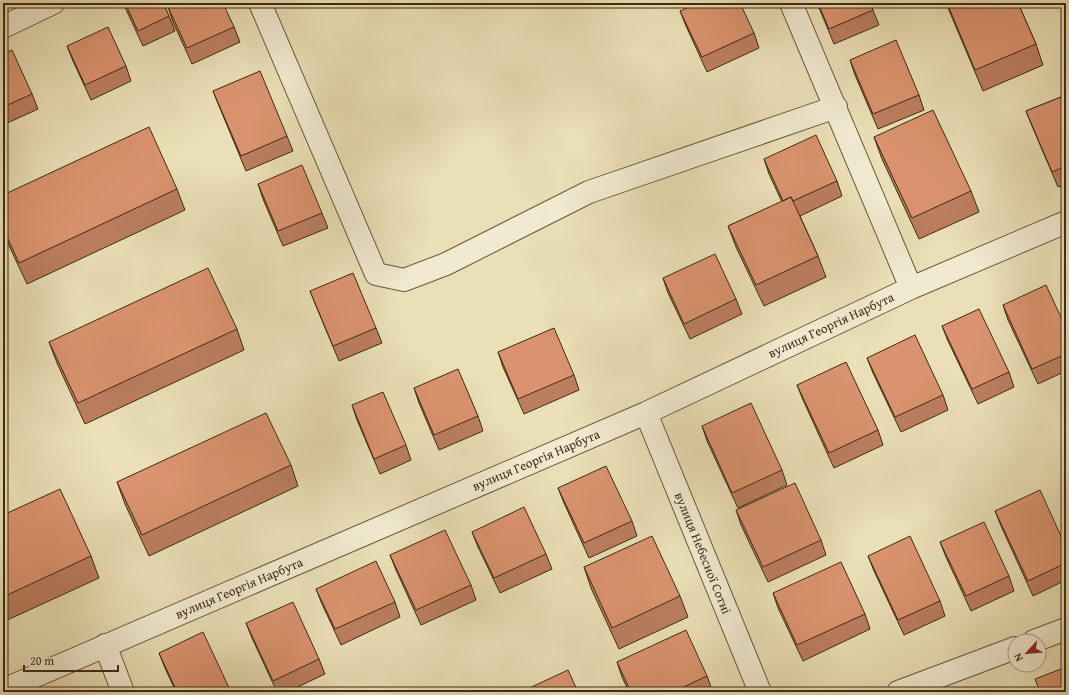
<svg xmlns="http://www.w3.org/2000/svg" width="1069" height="695" font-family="'Gentium Book Plus',serif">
<rect width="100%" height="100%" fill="#eadfb6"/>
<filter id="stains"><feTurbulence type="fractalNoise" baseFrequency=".005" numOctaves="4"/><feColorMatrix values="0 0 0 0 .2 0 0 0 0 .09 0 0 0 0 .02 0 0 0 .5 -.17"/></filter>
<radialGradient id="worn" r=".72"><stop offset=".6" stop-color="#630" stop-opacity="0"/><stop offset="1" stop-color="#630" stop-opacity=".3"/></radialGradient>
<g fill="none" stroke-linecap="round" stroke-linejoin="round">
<defs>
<path id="minor" d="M260,3L376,274L404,280L446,264L589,192L836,107
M791,3L911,288
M3,27L53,3
M646,413L760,692
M1034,641L1066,629
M105,645L123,692
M3,690L646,413L911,288L1066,222
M898,692L1015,648"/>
</defs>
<!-- minor casing -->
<use href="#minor" stroke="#69583c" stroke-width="24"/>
<!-- minor -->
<use href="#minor" stroke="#f1ead0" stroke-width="22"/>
</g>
<!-- wall -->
<path fill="#bb7e5f" stroke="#3e2b13" d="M123,3H163L169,16L175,31L143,46Z
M817,3H870L879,25L834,44Z
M946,3H1018L1036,44L1043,65L983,91L951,15Z
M168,7L234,27L240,42L192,64L173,22Z
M680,11L754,33L759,48L707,72L686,26Z
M67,46L126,66L131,81L91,100L73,61Z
M3,54L32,94L38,109L3,125Z
M850,60L919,95L924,110L878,129L855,75Z
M213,91L287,136L293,151L246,171L219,106Z
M1066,95V184L1058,187L1032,126L1026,111Z
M874,137L971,191L979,212L919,239L882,159Z
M764,159L837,181L842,196L800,216L818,256L826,277L764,306L736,247L728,226L782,202L769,174Z
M258,184L322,213L328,228L283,246L263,199Z
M177,189L185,210L27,284L3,233V195Z
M663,278L736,299L742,314L690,339L668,293Z
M310,291L376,328L382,343L339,361L316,306Z
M1003,305L1066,328V371L1038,384L1008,320Z
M942,326L1009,372L1014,387L978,404L948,341Z
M237,329L244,350L85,424L57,363L49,342Z
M498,352L574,375L579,390L524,414L503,367Z
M867,358L943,395L948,410L901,432L873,373Z
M797,385L878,430L883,445L834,468L803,400Z
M414,388L478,416L483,431L439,450L419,403Z
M352,405L406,445L411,460L380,474L357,420Z
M702,426L782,470L787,485L738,508L707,441Z
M291,465L298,486L149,556L125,504L117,482Z
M558,488L632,521L637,536L589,558L564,503Z
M736,510L821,540L826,555L768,582L741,525Z
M995,511L1066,547V580L1033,596L1001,526Z
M3,515L91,556L99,578L3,622Z
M472,532L546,554L552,569L500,593L478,547Z
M940,542L1009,576L1014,591L971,611L946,557Z
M390,555L471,585L476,600L421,625L396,570Z
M868,556L940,601L945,616L904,635L874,571Z
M584,567L680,596L688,617L619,649L591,588Z
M316,589L395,602L400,617L341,645L322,604Z
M773,593L865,614L870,629L803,661L778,608Z
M246,623L319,659L325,674L287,692H277L252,638Z
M159,653L231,692H176L165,668Z
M617,662L707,676L713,692H629L622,677Z"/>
<!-- building -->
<path fill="#da936e" stroke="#3e2b13" d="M125,3H163L169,16L138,31Z
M177,3H223L234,27L187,48L168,7Z
M698,3H740L754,33L702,57L680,11Z
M818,3H870L873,10L829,29Z
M947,3H1018L1036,44L975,70Z
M108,27L126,66L85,85L67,46Z
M896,40L919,95L873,114L850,60Z
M12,50L32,94L3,107V54Z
M260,71L287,136L241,156L213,91Z
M1066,95V166L1052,172L1026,111Z
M933,110L971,191L912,218L874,137Z
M149,127L177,189L19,263L3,228V195Z
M816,135L837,181L793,201L791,197L783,201L764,159Z
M302,165L322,213L278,231L258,184Z
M791,197L818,256L756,285L728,226Z
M715,254L736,299L684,324L663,278Z
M208,268L237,329L78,403L49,342Z
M353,273L376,328L333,346L310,291Z
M1046,285L1066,328V354L1032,369L1003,305Z
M979,309L1009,372L972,389L942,326Z
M554,328L574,375L518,399L498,352Z
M915,335L943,395L895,417L867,358Z
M846,362L878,430L829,453L797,385Z
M458,369L478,416L434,435L414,388Z
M383,392L406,445L374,459L352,405Z
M751,403L782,470L732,493L702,426Z
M266,413L291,465L142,535L117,482Z
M606,466L632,521L584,543L558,488Z
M795,483L821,540L763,567L736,510Z
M60,489L91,556L3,597V515Z
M1040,490L1066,547V563L1028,581L995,511Z
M524,507L546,554L494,578L472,532Z
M984,522L1009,576L966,596L940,542Z
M445,530L471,585L416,610L390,555Z
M652,536L680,596L612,628L584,567Z
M910,536L940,601L898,620L868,556Z
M376,561L395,602L335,629L316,589Z
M841,562L865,614L797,645L773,593Z
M293,602L319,659L273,681L246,623Z
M686,630L707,676L673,692H631L617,662Z
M203,632L231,692H177L159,653Z
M1066,667V692H1040L1035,679Z
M568,670L578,692H524L523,691Z
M75,689L76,692H68Z
M493,689L495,692H488Z"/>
<g text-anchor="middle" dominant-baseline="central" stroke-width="3.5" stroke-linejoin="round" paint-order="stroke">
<!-- street labels -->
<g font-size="13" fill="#3e2b13" stroke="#f1ead0">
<text transform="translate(831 325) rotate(-25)">вулиця Георгія Нарбута</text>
<text transform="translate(536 460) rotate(-23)">вулиця Георгія Нарбута</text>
<text transform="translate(703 553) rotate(68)">вулиця Небесної Сотні</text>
<text transform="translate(239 588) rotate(-23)">вулиця Георгія Нарбута</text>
</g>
</g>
<!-- margin -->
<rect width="1069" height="695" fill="none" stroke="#eadfb6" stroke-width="16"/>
<rect x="4" y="4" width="1061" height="687" fill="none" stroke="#3e2b13" stroke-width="2"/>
<rect x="8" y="8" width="1053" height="679" fill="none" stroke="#3e2b13"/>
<!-- north arrow -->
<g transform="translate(1027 653) rotate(243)"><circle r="19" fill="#f1ead0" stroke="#a99e84"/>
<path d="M0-3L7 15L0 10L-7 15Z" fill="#8f2418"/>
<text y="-6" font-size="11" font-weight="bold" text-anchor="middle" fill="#3e2b13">N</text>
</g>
<!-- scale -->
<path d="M24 665v6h94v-6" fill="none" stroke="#3e2b13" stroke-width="2"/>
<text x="30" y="665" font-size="12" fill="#3e2b13" stroke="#f1ead0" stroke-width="3" paint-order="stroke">20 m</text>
<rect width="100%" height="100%" filter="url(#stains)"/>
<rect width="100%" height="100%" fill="url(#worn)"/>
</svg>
